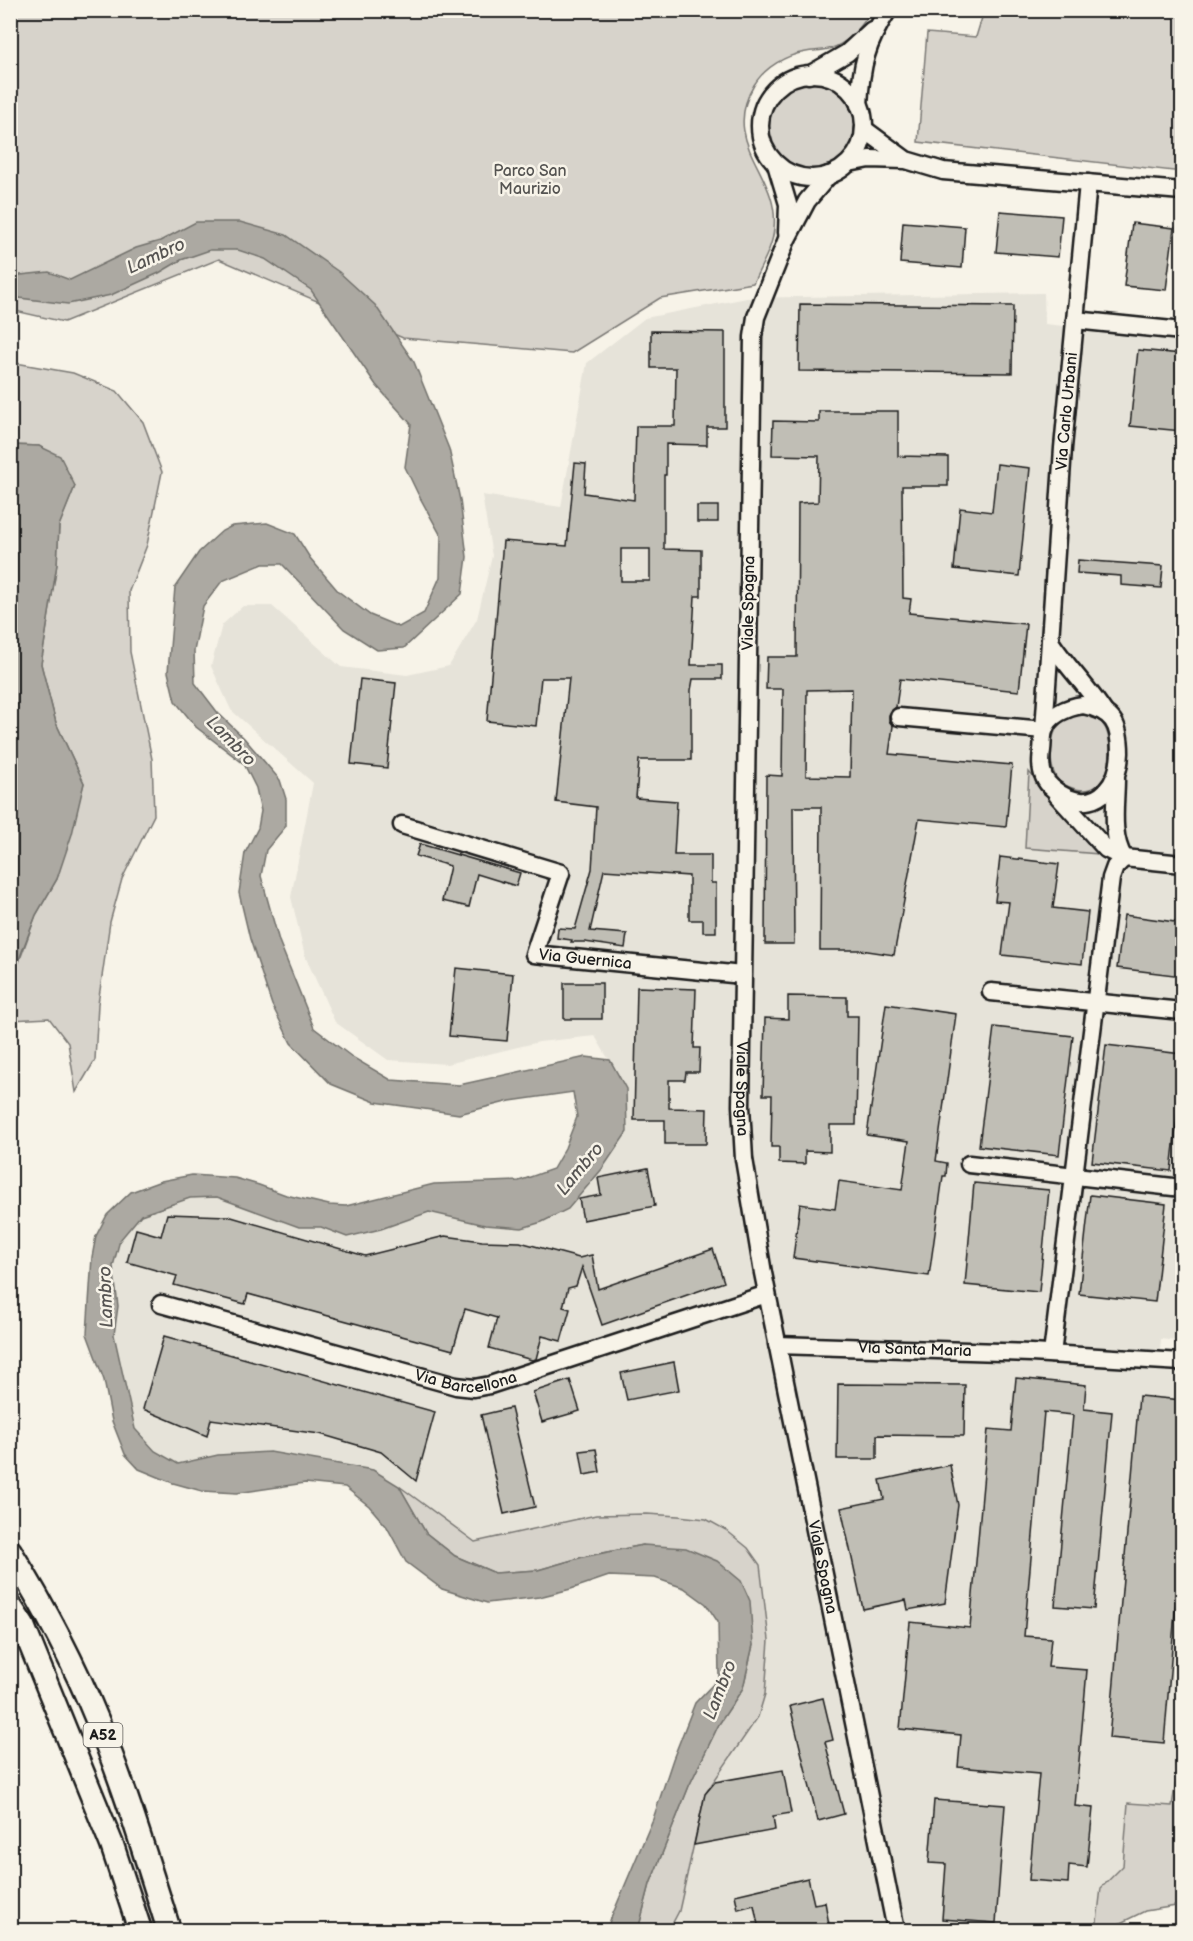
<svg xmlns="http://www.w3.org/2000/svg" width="1193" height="1941" font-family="'Balsamiq Sans',sans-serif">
<rect width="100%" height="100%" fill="#f7f3e8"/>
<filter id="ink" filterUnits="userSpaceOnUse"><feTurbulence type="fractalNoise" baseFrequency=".0167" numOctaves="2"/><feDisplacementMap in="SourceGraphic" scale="12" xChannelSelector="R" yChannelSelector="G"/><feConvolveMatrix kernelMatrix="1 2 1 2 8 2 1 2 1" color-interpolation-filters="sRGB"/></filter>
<g filter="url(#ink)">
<!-- built -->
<path fill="#e6e3d9" d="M1044,293L1045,324L1182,339V1342L1161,1339L1159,1364L1182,1368V1743L1172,1806L1128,1803L1123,1866L1101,1888L1096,1930H669L679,1911L705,1794L758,1717L765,1694L769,1640L760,1565L678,1516L647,1514L596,1515L475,1542L399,1486L373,1470L218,1455L178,1464L155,1451L135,1429L114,1335L118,1306L113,1266L120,1240L141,1215L190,1198L218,1197L299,1227H321L347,1237L381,1229L429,1212L485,1225L522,1228L626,1089L595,1036L539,1042L447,1064L388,1060L335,1022L305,956L291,897L313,783L231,710L211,666L222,625L243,606H272L341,667L407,675L449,666L477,619L492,556L482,495L561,507L587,363L645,318L747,298Z"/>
<!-- green -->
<path fill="#d7d3cb" stroke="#7a7874" stroke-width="1.5" d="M10,11H872C863,23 855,36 841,44C830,51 819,50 806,52C786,55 765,67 754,85C719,144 780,173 774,228C773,247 761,266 753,283L660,298L572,353L403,338L219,259L64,322L11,310Z
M984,11H1182V172L918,142L927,33L976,37Z
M769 126a43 43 0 1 1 86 0a43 43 0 1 1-86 0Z
M10,362L73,373L117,391L143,422L162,472L147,545L129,591L130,652L152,759L154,815L122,879L110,922L98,1004L95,1060L76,1092L68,1043L49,1018L11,1020V964L19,962L36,915L57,879L84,783L56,723L41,664L57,564L59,525L75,486L39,446L11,445Z
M1075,715C1101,713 1110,727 1110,752C1109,782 1093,800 1063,784C1047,776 1048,737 1059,725C1062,720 1069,718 1075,715Z
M1029,772L1100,854L1025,848Z
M399,1486L475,1542L596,1515L647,1514L678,1516L706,1519L726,1530L748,1548L760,1565L769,1640L765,1694L758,1717L705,1794L679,1911L669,1930H638L650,1884L689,1786L719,1724L743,1688L753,1645L643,1545L583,1557L538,1570L495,1573L455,1556L426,1533Z
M1182,1743V1905L1145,1911L1106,1930H1096L1101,1888L1123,1866L1128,1803L1172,1806Z"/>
<!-- water -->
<path fill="#aca9a2" stroke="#72716c" stroke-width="1.5" d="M196,222H240L286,235L339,272L375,305L414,362L449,449L460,500L467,557L462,594L404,648L377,650L344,629L282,564H263L222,581L203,606L194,651L195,683L218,713L244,738L280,780L286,799V826L266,850L261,876L279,941L314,1028L352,1057L391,1080L459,1085L586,1057L610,1060L626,1089L627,1132L602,1169L568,1209L542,1222L522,1228L485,1225L429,1212L381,1229L347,1237L321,1227H299L217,1197L190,1198L141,1215L120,1240L113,1266L118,1306L114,1335L135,1429L155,1451L178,1464L218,1455L270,1452L373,1470L399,1486L426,1533L455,1556L495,1573L538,1570L583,1557L643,1545L686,1548L717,1561L741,1581L750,1601L753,1645L743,1688L719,1724L689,1786L650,1884L638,1930H606L653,1819L673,1759L695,1703L719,1678L718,1622L706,1604L684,1588L655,1578L609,1576L571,1589L539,1597L487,1603L442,1589L406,1562L387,1527L369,1506L345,1487L305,1483L237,1493L202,1491L173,1483L139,1469L125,1454L112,1421L104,1380L87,1334L92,1257L96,1236L107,1215L131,1192L161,1181L192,1175L235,1178L259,1185L286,1195L329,1205L346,1206L434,1184L519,1181L553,1169L565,1148L577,1117L573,1092L510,1101L459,1114L375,1102L331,1084L291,1043L272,1005L250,939L239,893L245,853L258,828L261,811L256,788L244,764L196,727L175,701L168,672L175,587L199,552L222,531L232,526L267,523L295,534L310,558L338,591L370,615L399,627L424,613L440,577L441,536L418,494L405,467L411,424L376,385L311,290L265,259L238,250H210L181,260L159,273L111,295L68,304L11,297V276L49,272L70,280L136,248L160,241Z
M10,445L39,446L60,456L75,486L59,526L57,564L41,664L56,723L84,783L72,834L57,879L36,915L18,962L11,964Z"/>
<!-- building -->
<path fill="#c0beb5" stroke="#1c1c1c" stroke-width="1.5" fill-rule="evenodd" d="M1000,211L1062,216L1058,257L996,252Z
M903,222L965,227L962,268L900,263Z
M1132,223L1174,228L1166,290L1124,286Z
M800,304L1013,306L1012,373L799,371Z
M651,331L725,332V427H707V445L666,444V475H664V549L701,550V596H695L691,665H722V679H693L691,690V760H639L636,798L677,801L674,855H711V883H716V932H703V920H689V876L604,870L590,931L627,934L625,948L585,942H571L572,940L557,938L558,928L575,929L592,869L596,807L556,802L569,678H541L536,726L487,721L503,541L567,546L575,463L586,464L584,493L634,500L636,426H675L676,368H651ZM621,549H650V581H621Z
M1138,350L1182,354V431L1130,426Z
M819,411H898V456L948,457V486H902L903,598L911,599L909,613L1026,624L1019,691L900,679L896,707L891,711L889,715V721L893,726L889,754L1012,765L1006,827L919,819L894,955L861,950H820L821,807H793L794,944H765L766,775L782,776L783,689H766L767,657H797L798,503L818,502L819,456L772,455L773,421L819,422ZM852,689L850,777L806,776L807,690Z
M997,464L1030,468L1019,576L954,569L960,508L992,512Z
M697,506H718V522H697Z
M1078,560L1163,566L1161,588L1121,585V576L1077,573Z
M360,679L396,683L387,768L351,764Z
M420,844L520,873L516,886L477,874L469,907L442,901L450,866L416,856Z
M1000,857L1059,864L1053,908L1088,912L1082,964L1002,955L1009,902L995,901Z
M1124,915L1182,923V976L1117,968Z
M456,968L513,974L507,1041L449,1036Z
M564,983H602V1019H564Z
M637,987L696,989L694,1048H700L699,1072H686L685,1080H669V1108L707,1109L706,1144H665V1120H634Z
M788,996L847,997V1016H858L856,1125H830V1152L805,1151V1164L779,1163V1147H771L772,1095H763L765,1018L788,1019Z
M886,1004L956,1014L936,1161L947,1163L946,1176H943L929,1276L793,1258L800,1204L835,1209L839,1181L902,1190L909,1141L867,1135Z
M994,1027L1073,1036L1059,1155L979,1146Z
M1106,1045L1182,1054V1075L1171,1171L1092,1162Z
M648,1168L655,1206L583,1220L579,1199L601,1195L598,1178Z
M974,1183L1049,1190L1039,1292L965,1285Z
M1090,1195L1166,1204L1155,1302L1079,1294Z
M167,1214L228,1216L365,1256L445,1236L482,1241L520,1242L579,1258L592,1255L598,1289L713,1249L724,1282L602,1325L582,1267L576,1286L568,1288L563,1307L570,1309L561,1341L542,1336L536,1359L532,1360L489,1348L497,1318L465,1309L453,1350L248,1294L245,1304L174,1285L177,1276L127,1262L136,1229L161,1236Z
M164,1336L435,1412L416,1481L381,1452L320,1434L211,1419L207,1436L143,1409Z
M674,1362L679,1390L627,1400L621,1373Z
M1016,1378L1086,1385L1084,1409L1112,1412L1094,1609L1055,1606L1073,1415L1044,1412L1024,1636L1051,1638L1048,1667L1087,1670L1075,1806L1093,1808L1087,1867L1069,1865L1068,1883L1029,1880L1039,1774L958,1767L961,1735L900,1729L910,1622L970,1628L988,1429L1011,1431Z
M570,1380L580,1411L542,1422L533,1392Z
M838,1384L965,1385L964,1436L877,1435V1459H837Z
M1139,1396L1182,1400V1529L1164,1743L1109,1738Z
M511,1408L535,1507L504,1514L481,1415Z
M596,1449L600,1472L584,1475L580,1451Z
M950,1465L958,1505L945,1603L908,1610L906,1600L863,1609L841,1508L884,1499L880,1480Z
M823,1698L833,1740L825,1742L844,1814L818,1821L790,1706Z
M783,1770L791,1813L773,1816L775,1830L694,1845L705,1794L715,1782Z
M934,1800L1005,1805L996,1923L942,1919L946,1864L929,1863Z
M808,1878L814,1904L825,1902L830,1930H759L754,1905L738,1909L735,1895Z"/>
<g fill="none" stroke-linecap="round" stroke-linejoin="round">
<defs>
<g id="minor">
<circle cx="812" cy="126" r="52"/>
<path d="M809,75L847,53L872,30"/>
<path d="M859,105C861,66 866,44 888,10"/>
<path d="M864,129L906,160L943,171L1182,191"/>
<path d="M849,163L869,159L905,160"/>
<path d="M776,164L788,204L787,233"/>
<path id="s1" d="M829,175L807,201L787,239L756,317L753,337L741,1106L744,1159L763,1273L896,1930"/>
<path d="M1075,320L1182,331"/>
<path d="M1050,641C1066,666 1088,687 1104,712"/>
<path d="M1083,705C1113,711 1120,724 1120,753C1119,782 1100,811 1068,798C1058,793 1048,787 1044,777C1040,768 1041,759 1042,750C1043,744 1042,737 1044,731C1048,715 1068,707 1083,705Z"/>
<path id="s2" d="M899,717L1044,730L1063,448L1088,183"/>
<path d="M1116,778C1116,804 1110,835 1124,858"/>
<path d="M1057,795L1106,849L1124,858L1182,864"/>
<path id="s3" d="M402,825L561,873L534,954L742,975"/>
<path d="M991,992L1182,1011"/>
<path d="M969,1164L1182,1188"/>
<path id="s4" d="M161,1304L456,1386L474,1388L490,1385L767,1294"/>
<path id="s5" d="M777,1345L1031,1353L1182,1362"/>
<path d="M1052,1354L1111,878L1115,867L1124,858"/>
</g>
<path id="highway" d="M10,1551C44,1606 74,1663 98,1722C126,1790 147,1861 169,1930
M10,1606L23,1626L112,1845L140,1930"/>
</defs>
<!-- minor casing -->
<use href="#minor" stroke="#1c1c1c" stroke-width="21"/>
<!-- highway casing -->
<use href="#highway" stroke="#1c1c1c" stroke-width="27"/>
<!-- minor -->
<use href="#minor" stroke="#f7f3e8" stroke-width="16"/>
<!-- highway -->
<use href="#highway" stroke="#f7f3e8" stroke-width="22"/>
</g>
</g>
<g text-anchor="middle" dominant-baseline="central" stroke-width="5" stroke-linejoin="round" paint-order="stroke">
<!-- shield labels -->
<rect fill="#f7f3e8" stroke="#5e5c59" stroke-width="1.5" x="83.5" y="1723" width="39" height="24" rx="4.5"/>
<g font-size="15" font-weight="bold" fill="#1c1c1c">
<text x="103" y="1735">A52</text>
</g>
<!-- park labels -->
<g font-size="16" fill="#545351" stroke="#f7f3e8">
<text x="530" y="171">Parco San<tspan x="530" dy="18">Maurizio</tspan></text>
</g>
<!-- street labels -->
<g font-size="16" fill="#1c1c1c" stroke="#f7f3e8">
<text stroke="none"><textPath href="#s2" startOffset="465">Via Carlo Urbani</textPath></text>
<text transform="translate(749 603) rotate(-89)">Viale Spagna</text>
<text stroke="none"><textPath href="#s3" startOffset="303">Via Guernica</textPath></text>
<text stroke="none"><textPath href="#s1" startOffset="933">Viale Spagna</textPath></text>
<text stroke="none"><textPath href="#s5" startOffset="138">Via Santa Maria</textPath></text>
<text stroke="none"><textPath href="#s4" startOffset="316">Via Barcellona</textPath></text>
<text stroke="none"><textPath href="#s1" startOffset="1419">Viale Spagna</textPath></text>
</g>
<!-- water labels -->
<g font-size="18" font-style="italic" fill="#565452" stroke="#f7f3e8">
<text transform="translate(156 256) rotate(-25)">Lambro</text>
<text transform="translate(231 741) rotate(46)">Lambro</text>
<text transform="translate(580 1169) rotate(-50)">Lambro</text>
<text transform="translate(106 1297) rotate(-92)">Lambro</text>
<text transform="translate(720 1690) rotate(-69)">Lambro</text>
</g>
</g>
<!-- margin -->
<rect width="1193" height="1941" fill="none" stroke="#f7f3e8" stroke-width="36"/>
<rect x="18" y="18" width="1157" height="1905" fill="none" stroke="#1c1c1c" stroke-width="2" filter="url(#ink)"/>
</svg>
